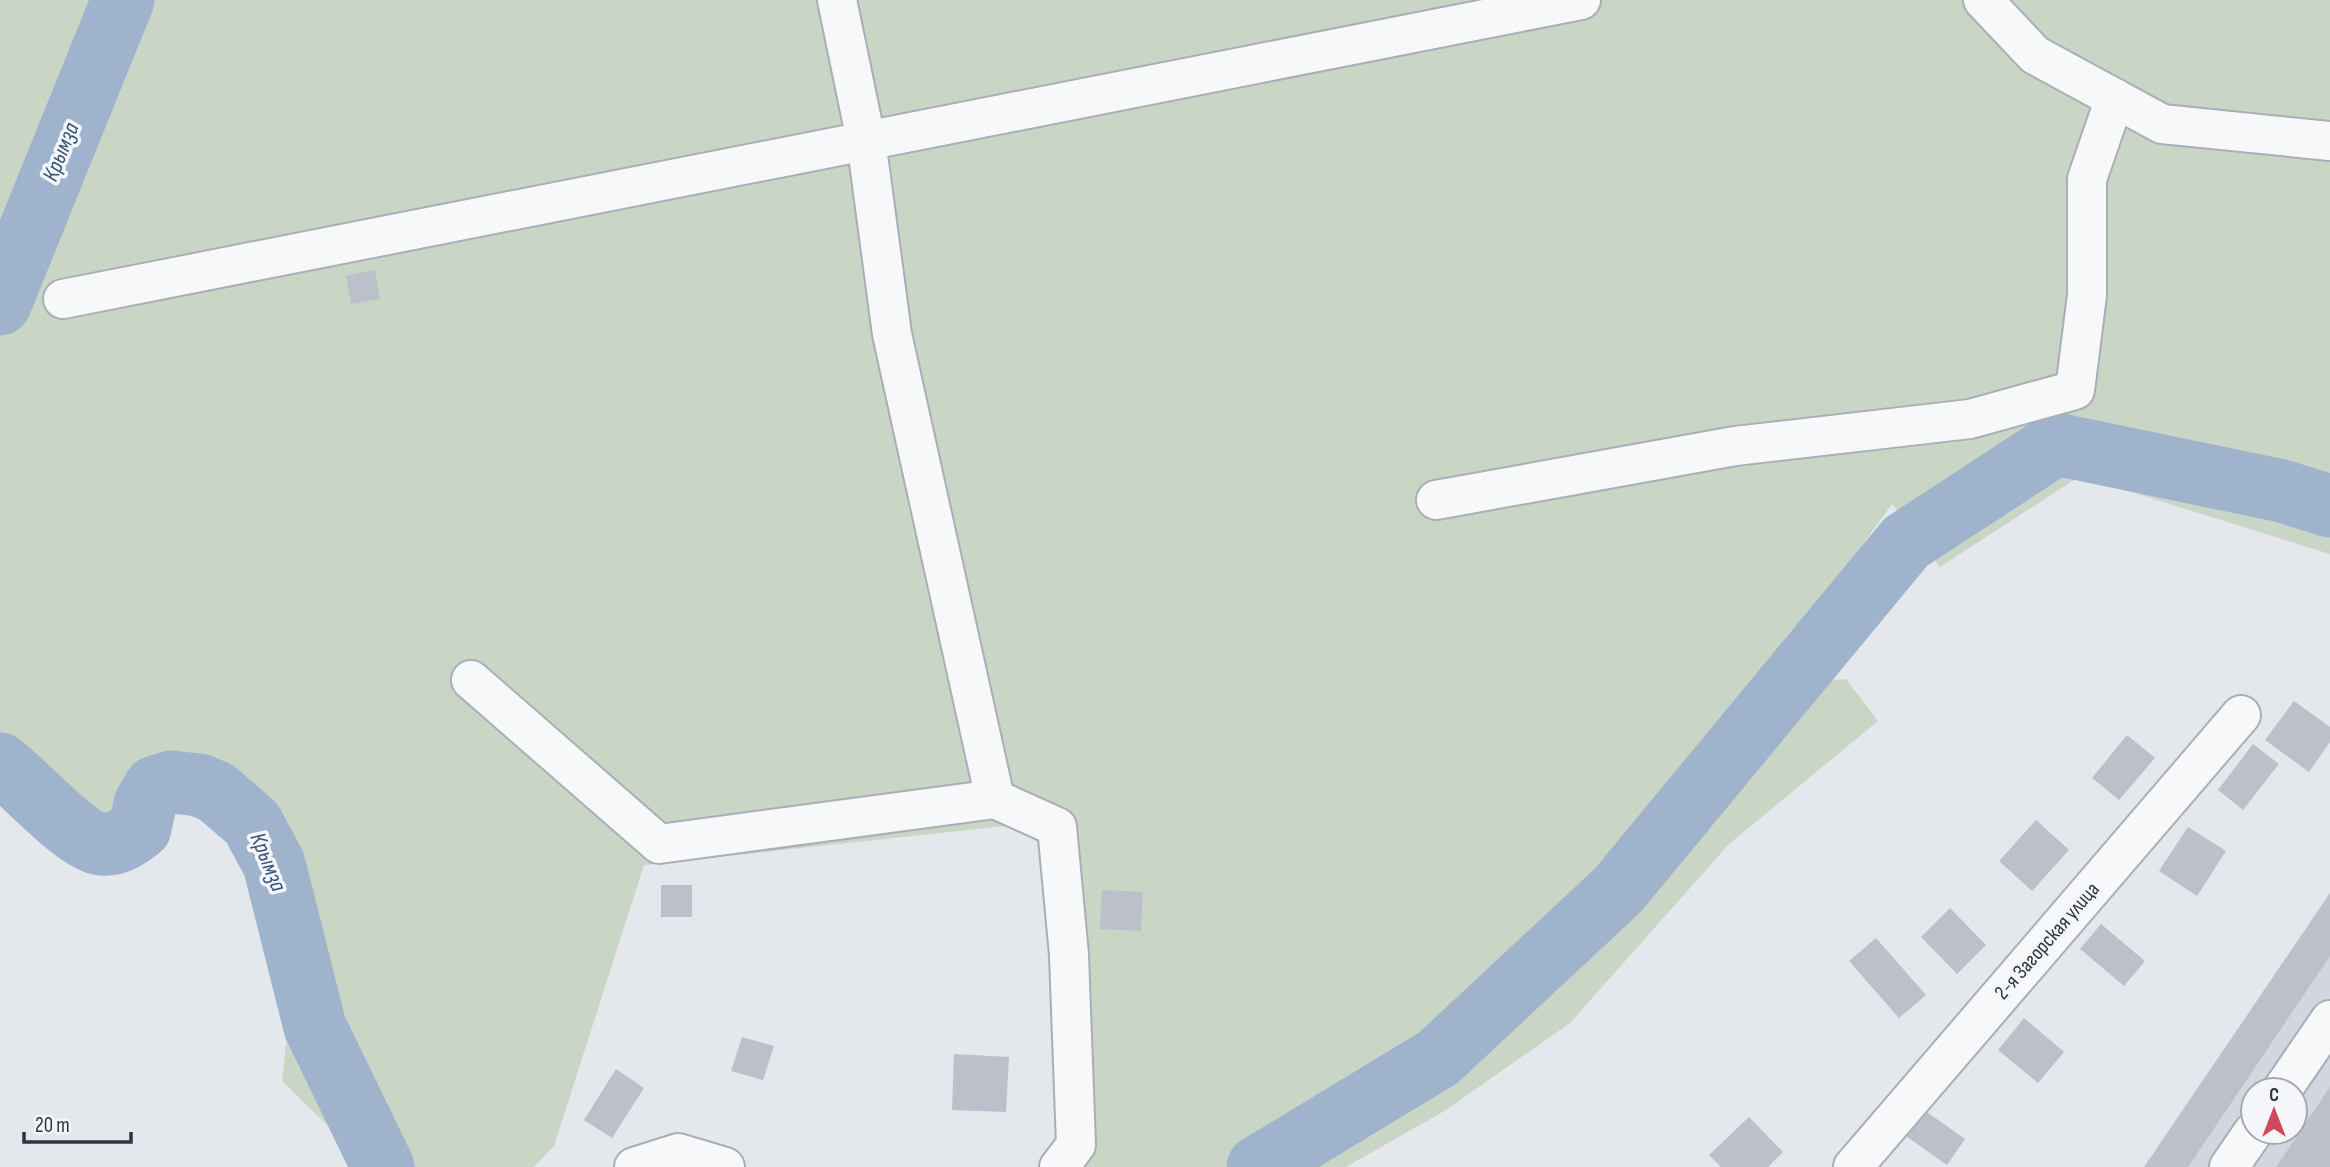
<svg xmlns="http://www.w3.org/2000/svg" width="2330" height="1167" font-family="'Sofia Sans Condensed',sans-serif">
<rect width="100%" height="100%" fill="#e4e7ec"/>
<!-- built -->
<path fill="#d2d6de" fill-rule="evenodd" d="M2330,931V1167H2155ZM2253,1090H2295V1132H2253Z"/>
<!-- green -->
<path fill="#c9d6c5" d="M0,0H2330V554L2080,476L1940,567L1892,504L1760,686L1846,679L1878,721L1729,844L1570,1023L1446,1110L1346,1167H1062L1060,820L644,865L554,1146L534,1167H370L282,1081L299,928L200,809L107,816L0,795Z"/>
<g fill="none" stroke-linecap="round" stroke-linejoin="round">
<!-- river -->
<path stroke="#9fb4cc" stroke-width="63" d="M0,304L123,0
M0,764C24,782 76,841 101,844C117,846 128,837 140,828L145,804L155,787L171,782L199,785L216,792L252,823L274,864L315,1027L383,1167
M1258,1167L1438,1058L1618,890L1906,542L2056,444L2282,491L2330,506"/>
</g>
<!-- building -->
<path fill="#bbc0ca" d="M375,270L380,299L351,304L346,276Z
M2294,701L2330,727V742L2309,772L2265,740Z
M2127,735L2155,758L2119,800L2092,778Z
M2253,744L2279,764L2243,810L2218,790Z
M2036,820L2069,850L2032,891L1999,861Z
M2188,827L2226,851L2197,896L2159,871Z
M661,885H692V917H661Z
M1102,890L1143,892L1141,931L1100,929Z
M2330,893V956L2188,1167H2144Z
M1950,908L1986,945L1957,974L1921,937Z
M2101,924L2145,961L2124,986L2080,949Z
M1876,938L1926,995L1899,1018L1849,961Z
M2024,1018L2064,1052L2038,1083L1998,1050Z
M742,1037L774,1046L763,1080L731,1071Z
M954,1054L1009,1057L1006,1112L952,1110Z
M616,1069L644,1088L612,1138L584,1120Z
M2330,1087V1167H2276Z
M1924,1110L1965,1139L1947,1165L1906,1136Z
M1749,1117L1783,1152L1768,1167H1721L1709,1155Z"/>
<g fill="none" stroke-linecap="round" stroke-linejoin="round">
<defs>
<path id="minor" d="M1983,0L2035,55L2162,124L2330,141
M63,299L1581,0
M1436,500L1735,446L1970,419L2075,390L2087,295V179L2115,98
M471,680L659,844L995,799L892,334L866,140L837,0
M995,799L1057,827L1069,955L1076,1145L1059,1167
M2282,1090L2330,1020
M634,1167L678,1153L725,1167
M1853,1167L2241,715
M2229,1167L2253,1132"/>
</defs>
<!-- minor casing -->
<use href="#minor" stroke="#a9aeb7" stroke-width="42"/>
<!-- minor -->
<use href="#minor" stroke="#f7f8fa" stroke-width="38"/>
</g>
<g text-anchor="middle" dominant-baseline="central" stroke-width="7" stroke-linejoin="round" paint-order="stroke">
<!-- street labels -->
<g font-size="21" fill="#2b3445" stroke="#f4f6f9">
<text transform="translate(2047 941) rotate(-49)">2-я Загорская улица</text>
</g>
<!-- water labels -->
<g font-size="23" font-style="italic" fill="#34527a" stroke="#f4f6f9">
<text transform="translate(61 152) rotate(-68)">Крымза</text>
<text transform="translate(268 862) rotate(68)">Крымза</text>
</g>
</g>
<!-- north arrow -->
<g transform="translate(2274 1111)"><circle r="33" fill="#f4f6f9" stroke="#a4a8b1" stroke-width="2"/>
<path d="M0-5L12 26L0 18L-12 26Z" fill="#d1495b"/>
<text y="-10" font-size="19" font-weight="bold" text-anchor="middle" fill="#2b3445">С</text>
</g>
<!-- scale -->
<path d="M24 1132v10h107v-10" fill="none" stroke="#2b3445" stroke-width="3.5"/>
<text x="35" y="1132" font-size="21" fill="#2b3445" stroke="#f4f6f9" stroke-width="5" paint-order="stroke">20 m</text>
</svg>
